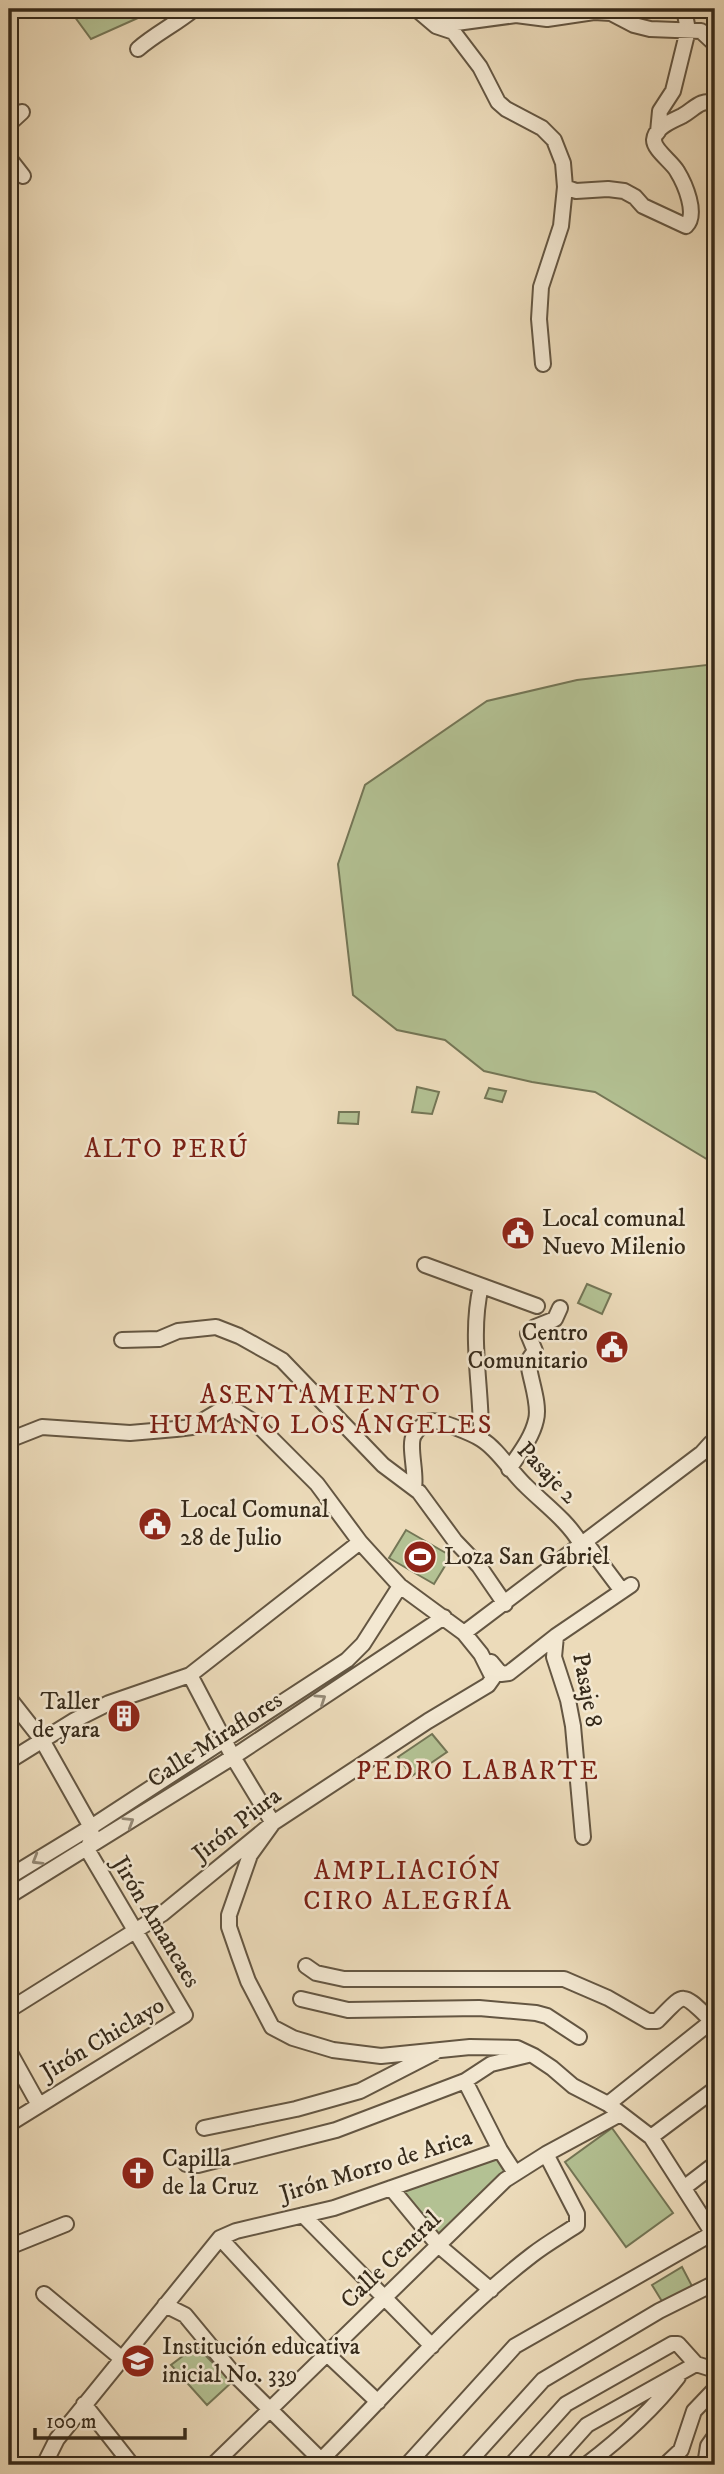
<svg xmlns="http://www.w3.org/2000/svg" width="724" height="2474" font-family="'IM FELL DW Pica',serif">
<rect width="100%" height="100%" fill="#ecdbba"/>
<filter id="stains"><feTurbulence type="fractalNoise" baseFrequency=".00286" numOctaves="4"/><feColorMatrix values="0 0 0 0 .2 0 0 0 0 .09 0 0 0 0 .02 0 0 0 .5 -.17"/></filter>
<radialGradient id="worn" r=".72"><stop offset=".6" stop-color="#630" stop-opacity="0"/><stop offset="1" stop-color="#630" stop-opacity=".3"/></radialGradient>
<!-- green -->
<path fill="#b3c193" stroke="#747656" stroke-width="2" d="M69,9H158L91,39Z
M715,664V1164L595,1092L532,1082L484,1071L445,1040L397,1030L353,995L338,864L365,785L487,701L577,680Z
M417,1087L439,1092L432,1114L412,1112Z
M489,1088L506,1091L502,1102L485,1098Z
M339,1112H359L358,1124L338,1123Z
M587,1284L611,1294L602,1314L578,1303Z
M406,1530L451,1556L434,1584L389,1558Z
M432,1734L447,1752L412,1776L398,1757Z
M612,2128L673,2213L626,2247L565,2162Z
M499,2155L509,2172L439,2238L397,2190Z
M682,2267L692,2286L663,2303L652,2285Z
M196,2346L232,2382L207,2405L171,2365Z"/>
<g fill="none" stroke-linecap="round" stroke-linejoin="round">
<defs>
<path id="minor" d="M416,9L436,26L454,32
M436,9L480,67L498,102L506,109L542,128L554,140L563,163L565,187L561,226L541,287L539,319L543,364
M449,24L516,15L547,19L594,12L611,13L634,25L650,29L701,31L715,44
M138,49C155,34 176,24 194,9
M9,124L22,112
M658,132L660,111L673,91L688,30L684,9
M9,158L23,176
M565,187L576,191L608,189L624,191L635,197L643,206L686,226C698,214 685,184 677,171C672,162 654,150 654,140C655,127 672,121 682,116C695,109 699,99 715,103
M425,1265L537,1306
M122,1340L159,1339L178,1331L216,1327L239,1336L282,1360L383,1465L419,1492L455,1541L479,1566L505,1604
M481,1439C482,1388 469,1337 481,1286
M9,1440L42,1427L130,1433L176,1429L192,1427L219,1411L226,1409L238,1412L257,1424L317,1484L360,1542L400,1586L464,1633L481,1654L493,1678L488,1685L428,1721L273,1823L162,1914L9,2010
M509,1469C519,1454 532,1438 536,1420C541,1402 526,1369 529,1360C529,1358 534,1353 535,1351L528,1334L535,1327L555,1319L560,1308
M414,1488C417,1474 408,1445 414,1435C417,1430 424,1423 430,1421C438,1419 473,1434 481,1439C499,1450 510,1471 525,1485C544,1504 567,1520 581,1544
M586,1543L622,1591
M464,1633L702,1453L711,1443
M556,1636L554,1657L568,1700L573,1726L583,1837
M491,1662L501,1674L509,1673L556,1636L631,1585
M190,1675L233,1757L273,1823L250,1855L229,1915V1927L239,1956L248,1981L272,2027L293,2038L333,2050L381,2056L470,2047L517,2048L534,2056L552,2068L573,2086L608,2104L651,2137L715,2237
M9,1698L42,1740L91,1827L92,1838L87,1849L185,2015L9,2124
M9,1761L75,1720L109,1703L190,1675L360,1542
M9,1877L91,1827L347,1660L363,1644L400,1586
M9,1896L233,1757L444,1617
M306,1966L316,1973L344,1979H564L608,1998L648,2021H657C686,1992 680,1991 712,2021
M301,1999L348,2010L479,2008L536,2013L547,2016L579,2037
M9,2051L39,2105
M465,2081L500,2150L515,2173
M608,2104L712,2021H715
M204,2128L296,2109L360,2091L434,2053
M651,2137L715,2089
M186,2164L198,2165L336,2130L465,2081L491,2064L528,2055
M685,2187L715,2164
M391,2188L438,2245L491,2290
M303,2215L432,2346
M220,2238L327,2354L378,2402
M9,2247L66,2224
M44,2294L121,2358
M165,2305L185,2315L233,2373L326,2465
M84,2404L132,2465
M322,2459C391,2390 455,2314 532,2255C546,2244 562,2235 577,2225V2214L546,2154
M44,2465L57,2439L220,2238L236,2231L334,2208L500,2150
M213,2465L505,2180L546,2154L620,2114
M407,2465L515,2346L713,2233
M466,2465L543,2380L659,2311L715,2283
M511,2465L566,2404L672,2344H678L696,2364L715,2370
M551,2465L587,2425L696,2364
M586,2465C620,2439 652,2411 678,2377
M665,2465L681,2450L694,2411L715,2389
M705,2465L708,2446L715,2436"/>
</defs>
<!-- minor casing -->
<use href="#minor" stroke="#645642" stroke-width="18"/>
<!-- minor -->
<use href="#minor" stroke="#f3e8d2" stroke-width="14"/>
</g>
<!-- one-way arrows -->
<defs><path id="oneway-chevron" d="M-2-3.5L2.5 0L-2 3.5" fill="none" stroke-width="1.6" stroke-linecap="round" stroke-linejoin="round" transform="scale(1.75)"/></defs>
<g stroke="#948976">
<use href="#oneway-chevron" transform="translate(321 1699) rotate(-34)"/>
<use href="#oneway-chevron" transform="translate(129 1822) rotate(-32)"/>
<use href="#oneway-chevron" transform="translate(37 1860) rotate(149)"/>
</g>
<!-- icons -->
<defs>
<symbol id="civic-disc" viewBox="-11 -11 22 22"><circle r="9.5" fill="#8f2418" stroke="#f3e8d2"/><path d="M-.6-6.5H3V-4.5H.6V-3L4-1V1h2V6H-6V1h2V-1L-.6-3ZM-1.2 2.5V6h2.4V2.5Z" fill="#fff"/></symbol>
<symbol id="stadium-disc" viewBox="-11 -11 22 22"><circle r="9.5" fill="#8f2418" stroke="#f3e8d2"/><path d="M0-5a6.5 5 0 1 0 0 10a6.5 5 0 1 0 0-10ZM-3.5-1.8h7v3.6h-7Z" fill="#fff"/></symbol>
<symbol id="building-disc" viewBox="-11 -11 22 22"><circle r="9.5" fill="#8f2418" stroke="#f3e8d2"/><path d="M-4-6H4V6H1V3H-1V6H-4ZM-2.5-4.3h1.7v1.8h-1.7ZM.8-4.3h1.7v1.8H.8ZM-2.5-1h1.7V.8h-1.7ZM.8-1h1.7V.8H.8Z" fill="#fff"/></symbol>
<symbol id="church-disc" viewBox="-11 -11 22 22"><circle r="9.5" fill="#8f2418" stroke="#f3e8d2"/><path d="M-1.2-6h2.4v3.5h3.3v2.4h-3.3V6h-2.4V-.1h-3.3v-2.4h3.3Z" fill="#fff"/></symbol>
<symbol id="school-disc" viewBox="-11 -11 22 22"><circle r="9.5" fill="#8f2418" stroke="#f3e8d2"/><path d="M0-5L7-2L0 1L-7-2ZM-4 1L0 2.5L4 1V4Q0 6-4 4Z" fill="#fff"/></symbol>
</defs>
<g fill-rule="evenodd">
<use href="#civic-disc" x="499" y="1214" width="38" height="38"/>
<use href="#civic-disc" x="593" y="1328" width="38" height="38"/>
<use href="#civic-disc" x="136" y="1505" width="38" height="38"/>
<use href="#stadium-disc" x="401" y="1538" width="38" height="38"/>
<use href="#building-disc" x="105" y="1697" width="38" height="38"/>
<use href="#church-disc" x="119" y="2154" width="38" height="38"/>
<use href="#school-disc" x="119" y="2342" width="38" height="38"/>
</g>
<g text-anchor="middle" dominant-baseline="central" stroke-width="5" stroke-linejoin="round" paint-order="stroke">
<!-- poi labels -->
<g font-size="24" fill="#362a1a" stroke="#f3e8d2" text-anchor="start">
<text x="542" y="1219">Local comunal<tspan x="542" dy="28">Nuevo Milenio</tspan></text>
<text x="588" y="1333" text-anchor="end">Centro<tspan x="588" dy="28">Comunitario</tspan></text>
<text x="180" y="1510">Local Comunal<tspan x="180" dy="28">28 de Julio</tspan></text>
<text x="444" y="1557">Loza San Gabriel</text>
<text x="100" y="1702" text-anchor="end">Taller<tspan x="100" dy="28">de yara</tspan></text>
<text x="162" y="2159">Capilla<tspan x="162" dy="28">de la Cruz</tspan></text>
<text x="162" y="2347">Institución educativa<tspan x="162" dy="28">inicial No. 339</tspan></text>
</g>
<!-- street labels -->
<g font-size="24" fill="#362a1a" stroke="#f3e8d2">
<text transform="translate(547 1473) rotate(46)">Pasaje 2</text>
<text transform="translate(587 1690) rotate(79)">Pasaje 8</text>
<text transform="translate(215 1740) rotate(-33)">Calle Miraflores</text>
<text transform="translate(237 1825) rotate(-38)">Jirón Piura</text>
<text transform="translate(156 1922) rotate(59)">Jirón Amancaes</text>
<text transform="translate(103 2039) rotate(-31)">Jirón Chiclayo</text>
<text transform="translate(376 2166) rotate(-17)">Jirón Morro de Arica</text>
<text transform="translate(391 2260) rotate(-44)">Calle Central</text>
</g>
<!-- neighbourhood labels -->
<g font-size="26" letter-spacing="2" fill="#7a1f14" stroke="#f3e8d2">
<text x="167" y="1149">ALTO PERÚ</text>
<text x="321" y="1395">ASENTAMIENTO<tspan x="321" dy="30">HUMANO LOS ÁNGELES</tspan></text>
<text x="478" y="1771">PEDRO LABARTE</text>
<text x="408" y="1871">AMPLIACIÓN<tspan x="408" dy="30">CIRO ALEGRÍA</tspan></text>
</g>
</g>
<!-- margin -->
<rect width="724" height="2474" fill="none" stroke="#ecdbba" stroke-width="35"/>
<rect x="10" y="10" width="703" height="2453" fill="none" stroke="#362a1a" stroke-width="3.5"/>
<rect x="18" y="18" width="689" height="2439" fill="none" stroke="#362a1a" stroke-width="2"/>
<!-- scale -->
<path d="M35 2428v10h150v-10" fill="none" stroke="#362a1a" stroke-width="3.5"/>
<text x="46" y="2428" font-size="21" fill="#362a1a" stroke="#f3e8d2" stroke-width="5" paint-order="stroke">100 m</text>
<rect width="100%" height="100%" filter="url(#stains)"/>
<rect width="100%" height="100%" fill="url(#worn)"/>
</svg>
